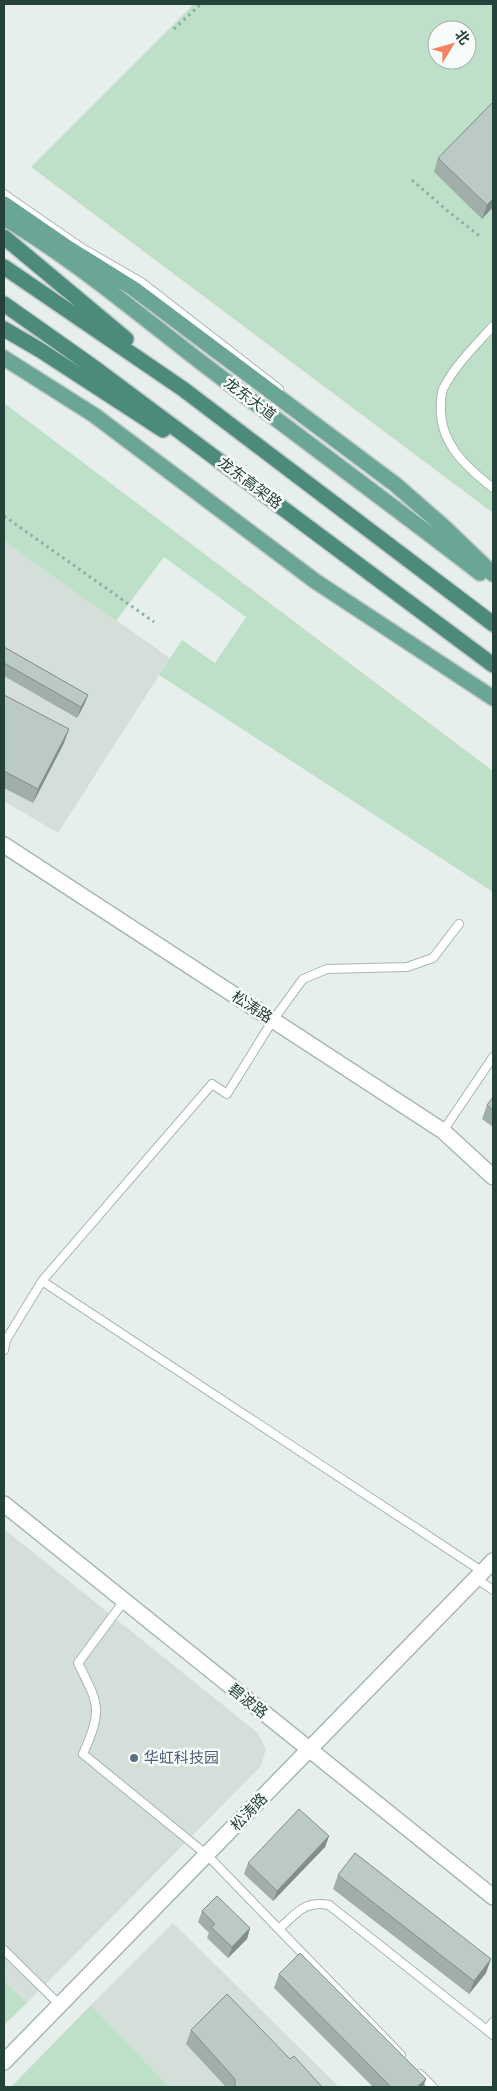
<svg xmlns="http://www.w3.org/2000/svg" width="497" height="2091" font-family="Rubik,'Noto Sans SC',sans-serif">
<rect width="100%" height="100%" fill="#e6efeb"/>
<!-- built -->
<path fill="#d4dfda" d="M4,541L170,658L58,833L4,801Z
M4,1529L258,1733L266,1749L261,1766L27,2003L4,1981Z
M173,1923L339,2087H169L91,2005Z"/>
<!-- green -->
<path fill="#bfe0c8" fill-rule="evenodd" d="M194,4H493V513L31,167ZM437,30H467V60H437Z
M4,403L493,771V892L159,675L182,640L215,663L246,617L164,557L116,621L4,541Z
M4,1981L27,2003L4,2025Z
M91,2005L169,2087H11Z"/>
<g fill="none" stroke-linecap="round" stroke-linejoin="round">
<defs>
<path id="service" d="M4,194L82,248L141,282L279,389
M493,326C476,345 455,365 443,389C441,394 441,399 441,404C438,442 466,467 493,488
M459,924L433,958L407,967L327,969L303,979L273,1020L227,1094L212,1084L42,1281L483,1572
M443,1131L493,1057
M4,1350L6,1340L42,1281
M477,1579L493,1590
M124,1601L78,1663C99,1705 103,1709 83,1754L207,1855L401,2055
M279,1929C296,1914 304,1900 329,1905L493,2035
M4,1950L60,2005
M487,2030L493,2022
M420,2074L433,2087"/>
<path id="minor" d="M4,845L443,1131L493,1177
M4,2062L493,1561"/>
<path id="tertiary" d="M4,1504L493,1897"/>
<path id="primary" d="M4,204L65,246L134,289L396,485L444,527L493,574
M4,218C75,260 137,313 202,363C294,433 388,502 480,573
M4,358L94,415L315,581L493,698"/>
<path id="trunk" d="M4,237L126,339
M4,267L183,389L493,624
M4,304L96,369L493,665
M4,329L40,350L163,430"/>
</defs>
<!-- service casing -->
<use href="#service" stroke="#a8b8b2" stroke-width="10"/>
<!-- minor casing -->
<use href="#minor" stroke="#a8b8b2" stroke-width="18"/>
<!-- tertiary casing -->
<use href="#tertiary" stroke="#a8b8b2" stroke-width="18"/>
<!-- primary casing -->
<use href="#primary" stroke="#c2cac8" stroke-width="18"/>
<!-- trunk casing -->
<use href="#trunk" stroke="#c2cac8" stroke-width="18"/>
<!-- path -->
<path stroke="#86b3a5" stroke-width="3" stroke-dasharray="2.5 4" stroke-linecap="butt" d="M174,29L201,4
M412,180L449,212L482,238
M4,516L154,622"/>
<!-- service -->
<use href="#service" stroke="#fff" stroke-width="8"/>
<!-- minor -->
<use href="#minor" stroke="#fff" stroke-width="15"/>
<!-- tertiary -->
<use href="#tertiary" stroke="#fff" stroke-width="15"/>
<!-- primary -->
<use href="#primary" stroke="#6aa596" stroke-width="15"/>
<!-- trunk -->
<use href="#trunk" stroke="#4c8a7c" stroke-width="15"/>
</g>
<!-- wall -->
<path fill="#a1aea9" d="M493,102V207L482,219L434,172L438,158Z
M4,647L88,695L84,705L77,718L4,676Z
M4,695L64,743L33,803L4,788Z
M493,1097V1127L482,1119L487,1105Z
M329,1836L325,1847L273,1901L244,1874L248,1863Z
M338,1875L486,1973L469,1994L333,1889Z
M202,1911L250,1928L247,1939L228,1958L207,1938L209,1933L198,1922Z
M279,1974L426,2079L423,2087H373L274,1988Z
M191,2030L290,2059L322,2087H226L186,2044Z"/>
<!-- shaded-wall -->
<path fill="#838d89" d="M493,199V207L482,219L487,205Z
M88,695L84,705L77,718L81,707Z
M69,729L64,743L33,803L38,789Z
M329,1836L325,1847L273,1901L277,1891Z
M250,1928L247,1939L228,1958L232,1947Z
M491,1959L486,1973L469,1994L474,1981Z
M426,2079L423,2087H417Z"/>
<!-- building -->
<path fill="#bbcac4" stroke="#838d89" d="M493,102V199L487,205L438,158Z
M4,647L88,695L81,707L4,663Z
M4,695L69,729L38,789L4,771Z
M493,1097V1110L487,1105Z
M299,1809L329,1836L277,1891L248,1863Z
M355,1853L491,1959L474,1981L338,1875Z
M217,1896L250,1928L232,1947L211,1927L215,1924L202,1911Z
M300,1953L426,2079L417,2087H391L279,1974Z
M227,1994L290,2059L294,2056L322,2087H235V2079L191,2030Z"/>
<!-- markers -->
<circle fill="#5c6f8a" stroke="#f7fbf9" stroke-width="2" cx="134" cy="1758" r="5"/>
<g text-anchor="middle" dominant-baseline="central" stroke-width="5" stroke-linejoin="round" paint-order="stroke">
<!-- street labels -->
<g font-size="15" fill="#24423a" stroke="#f7fbf9">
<text transform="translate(250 399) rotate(37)">龙东大道</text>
<text transform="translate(250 483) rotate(37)">龙东高架路</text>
<text transform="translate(252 1007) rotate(33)">松涛路</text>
<text transform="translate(248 1701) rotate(39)">碧波路</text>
<text transform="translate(249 1812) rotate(-46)">松涛路</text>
</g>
<!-- service labels -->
<g font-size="15" fill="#4e5e75" stroke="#f7fbf9" text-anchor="start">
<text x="144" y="1758">华虹科技园</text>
</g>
</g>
<!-- border -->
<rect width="497" height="2091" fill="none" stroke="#24423a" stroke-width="10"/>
<!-- north arrow -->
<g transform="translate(452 45) rotate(53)"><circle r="24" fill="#f7fbf9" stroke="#a3b1ad"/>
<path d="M0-4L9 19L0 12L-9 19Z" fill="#f4845f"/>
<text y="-8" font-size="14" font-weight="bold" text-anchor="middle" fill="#24423a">北</text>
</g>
</svg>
